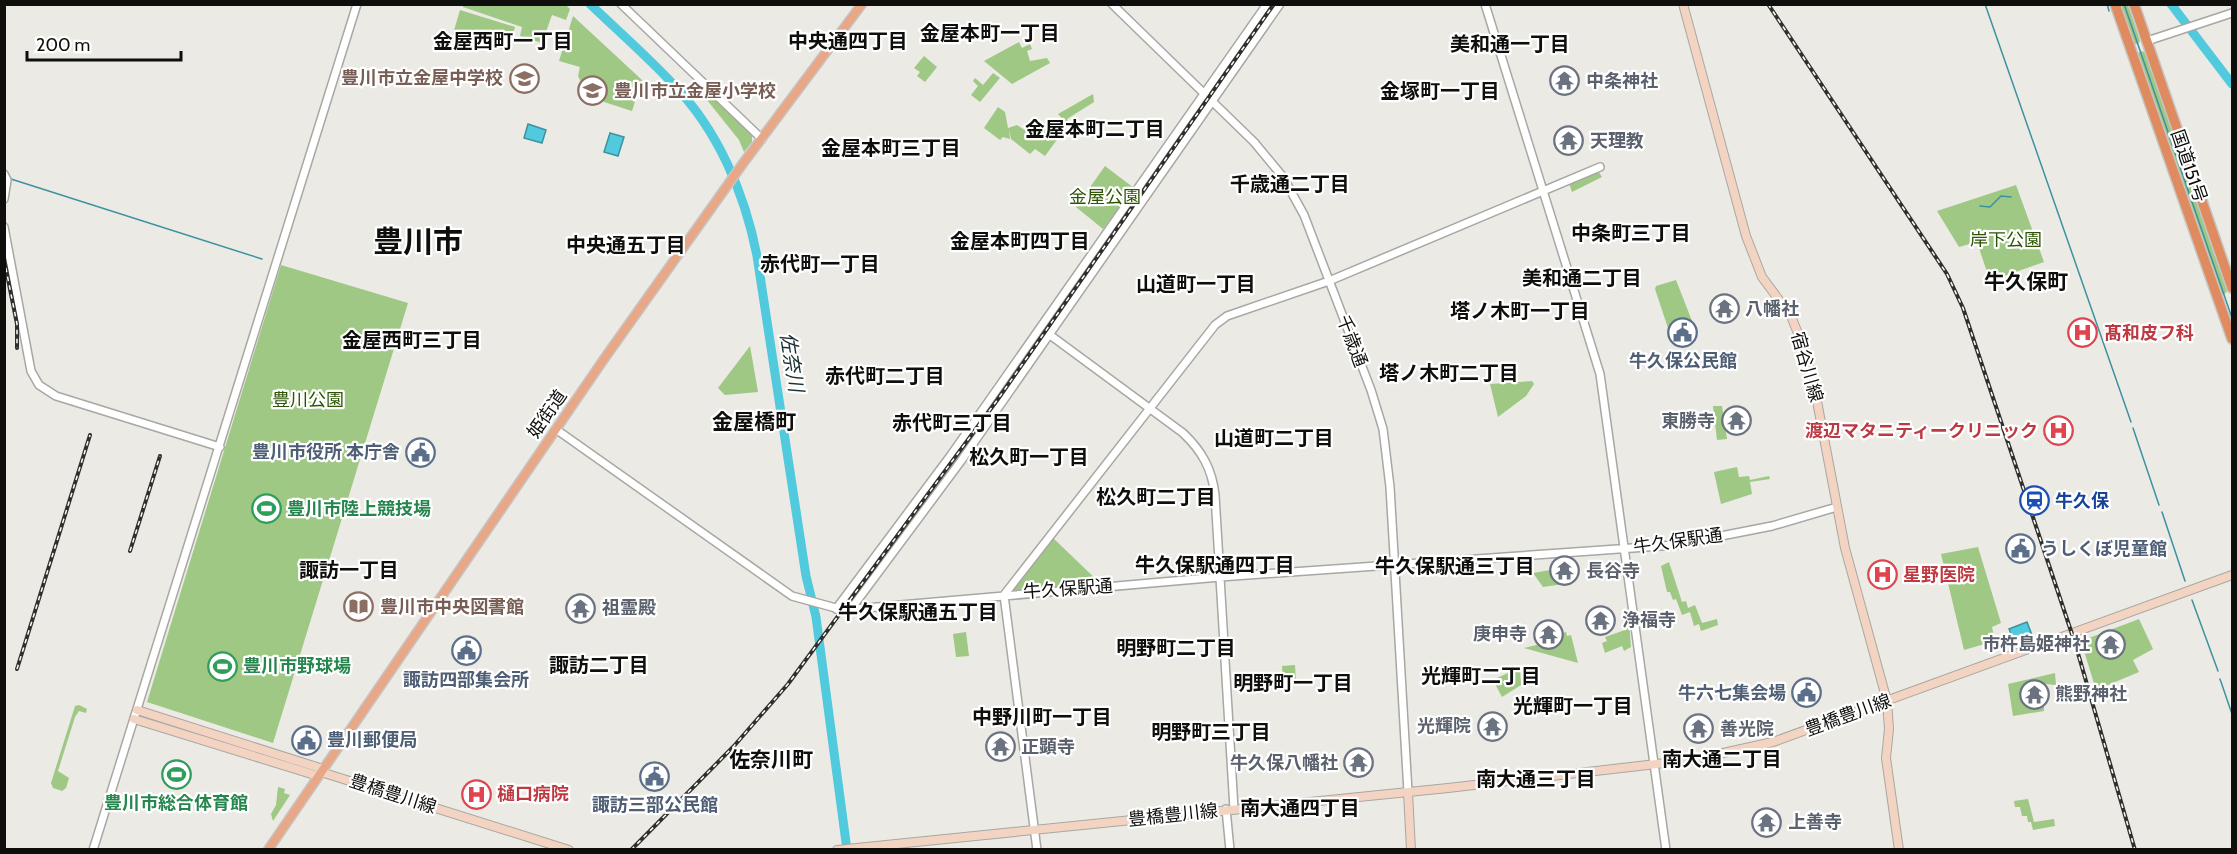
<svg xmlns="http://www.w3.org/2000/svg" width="2237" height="854" font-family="Cabin,'Noto Sans JP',sans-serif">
<rect width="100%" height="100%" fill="#ebeae5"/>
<!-- green -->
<path fill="#9ec884" d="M463,5L565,4L570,9L566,20L552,15L542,43L520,36L522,27L463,7Z
M2118,5H2128L2140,41L2138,44H2133Z
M460,10L515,27L508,51L453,34Z
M573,16L642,80L632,111L604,102L597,92L583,86L578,76L580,67L559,61Z
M1019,42L1022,48L1030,44L1032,49L1027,51L1030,61L1047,58L1050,63L1012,84L984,61Z
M2141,51L2145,52L2227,291L2224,295L2218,294L2135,55Z
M924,56L937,67L925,82L917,76L920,72L914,68Z
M993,73L1000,78L980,102L971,95L978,86L973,81L975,78L983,85Z
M702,87L752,135V142L744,152L739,140L699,90Z
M1093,94L1094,102L1067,119L1075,134L1058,114Z
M998,107L1005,112L1008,128L1017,125L1026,131L1041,127L1045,130L1049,128L1059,137L1045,156L1035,149L1030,154L1011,139L1009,129L1010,139L1003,137L1000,140L984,128Z
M1105,166L1134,188L1103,229L1076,207Z
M1598,171L1602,177L1572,192L1569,183Z
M2016,185L2044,262L1990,281L1977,242L1959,247L1937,211Z
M281,265L408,303L273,743L147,702Z
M1676,280L1692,321L1675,328L1681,344L1674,346L1655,289L1656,286Z
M750,346L758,392L725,395L718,388Z
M1532,381L1534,384L1526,396L1498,417L1490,384Z
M1713,406H1722L1727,439L1717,440Z
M1737,467L1739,477L1749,476L1750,480L1769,476L1770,479L1750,482L1752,494L1721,504L1714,472Z
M1052,537L1101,584L1012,591L1011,590Z
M1978,547L2001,623L1992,627L1995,641L1964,650L1941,554Z
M1669,562L1682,602L1686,601L1688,608L1695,605L1702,623L1717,619L1718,625L1701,631L1699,624L1694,626L1690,612L1682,615L1676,599L1673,600L1670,592H1667L1661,566Z
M1567,567L1570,583L1543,587L1533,573Z
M2139,619L2153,649L2133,660L2139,672L2096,690L2081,641Z
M1629,621L1631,647L1624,651L1622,646L1605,653L1602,643L1607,641L1605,637L1625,630L1624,623Z
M966,632L969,656L956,657L953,634Z
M1566,632L1567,636L1571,635L1578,663L1524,648L1549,642L1548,637Z
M1295,665L1296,682L1283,683L1282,666Z
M1516,669H1520L1521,685L1502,697L1493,680Z
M2055,673L2056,685L2045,684L2022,690L2024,701L2034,700L2036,706L2044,705V711L2013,716L2008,684Z
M79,705L87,709L86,713L79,711L75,717L58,771L69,778L66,788L62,791L53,788L51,783L75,706Z
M278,787L285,789L284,793L290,795L273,821L271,814L276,805Z
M2028,799L2034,822L2054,819L2055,826L2033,830L2031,822H2028L2027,816H2022L2020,807H2015L2014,801Z"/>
<!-- water -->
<path fill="#51cade" stroke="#3d929f" stroke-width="1.5" d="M528,124L546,130L542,143L524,138Z
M610,133L624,137L618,156L604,152Z
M2027,622L2032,635L2014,641L2009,629Z"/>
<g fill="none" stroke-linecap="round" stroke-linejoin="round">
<!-- stream -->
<path stroke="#3d929f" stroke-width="1.5" d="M1985,4L2131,422
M2107,4L2109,11
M2124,4L2232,318
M11,179L262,259
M1980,206L1990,207L2001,196L2011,197
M2133,428L2159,505
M2162,512L2185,581
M2192,600L2218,671
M2220,679L2232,714"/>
<!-- river -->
<path stroke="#51cade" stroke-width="9" d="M590,4C618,31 647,56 673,84C718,130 745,194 757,256L806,576L816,617L847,850
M2171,4L2232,84"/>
<defs>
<path id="tertiary" d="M621,4L762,139
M1112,4L1254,142L1283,177L1304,215L1371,390L1383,429L1390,487L1408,792
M1485,4L1600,374L1666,850
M2147,41L2232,13
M4,174L7,180L4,199
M4,227L31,371L39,385L56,396L220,447
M1050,335L1183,433C1202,451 1212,469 1215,495L1234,809
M557,430L792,596L843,610L1220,577L1675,545L1772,526L1837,507
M836,609L951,455L1267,4
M851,609L961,461L1280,4
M1226,809L1230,850
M93,850L357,4
M1037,850L1004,595L1215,325L1227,316L1329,281L1600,167"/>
<path id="secondary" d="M1683,4L1746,236L1762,277L1791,316L1805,351L1816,396L1845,548L1887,701L1889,729L1886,758L1899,850
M137,710L323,769
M134,719L318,776
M321,772L569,850
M1408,792L1411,850
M837,850L1448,788L1691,760L1773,742L2232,575"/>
<path id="primary" d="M268,850L604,359L744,162L862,4"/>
<path id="trunk" d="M2115,4L2232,339
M2134,4L2232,288"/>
</defs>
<!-- tertiary casing -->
<use href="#tertiary" stroke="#a8a7a2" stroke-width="10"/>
<!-- secondary casing -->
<use href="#secondary" stroke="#a8a7a2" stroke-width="10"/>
<!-- primary casing -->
<use href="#primary" stroke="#c5c5c5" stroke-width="11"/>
<!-- trunk casing -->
<use href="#trunk" stroke="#c5c5c5" stroke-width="12"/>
<!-- tertiary -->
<use href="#tertiary" stroke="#fff" stroke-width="7"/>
<!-- secondary -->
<use href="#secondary" stroke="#f3d4c3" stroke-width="8"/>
<!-- primary -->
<use href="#primary" stroke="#e8a887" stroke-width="8"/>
<!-- trunk -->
<use href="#trunk" stroke="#e08b5f" stroke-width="9"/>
<defs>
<path id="rail" d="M1768,4L1947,274L1963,308L2075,643L2135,850
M4,259L17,324V348
M130,551L160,456
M17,669L90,435
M631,850L734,746L788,684L998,399L1274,4"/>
</defs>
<!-- rail casing -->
<use href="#rail" stroke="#2f2f2c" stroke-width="4"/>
<!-- rail -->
<use href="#rail" stroke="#fff" stroke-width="1.5" stroke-dasharray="4.5" stroke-linecap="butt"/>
</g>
<!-- icons -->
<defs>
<symbol id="school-ring" viewBox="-11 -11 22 22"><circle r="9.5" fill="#fff" stroke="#8d6e63" stroke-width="1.5"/><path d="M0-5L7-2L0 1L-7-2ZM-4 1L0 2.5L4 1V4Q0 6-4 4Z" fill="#8d6e63"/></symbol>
<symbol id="temple-ring" viewBox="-11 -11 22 22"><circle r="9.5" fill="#fff" stroke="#6b7280" stroke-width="1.5"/><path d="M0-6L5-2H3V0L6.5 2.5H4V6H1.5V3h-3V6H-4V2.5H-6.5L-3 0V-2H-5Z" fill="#6b7280"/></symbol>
<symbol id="civic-ring" viewBox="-11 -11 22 22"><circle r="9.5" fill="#fff" stroke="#5c6f8a" stroke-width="1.5"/><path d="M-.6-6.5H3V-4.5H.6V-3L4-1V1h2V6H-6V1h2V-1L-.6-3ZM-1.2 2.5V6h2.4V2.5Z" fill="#5c6f8a"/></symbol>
<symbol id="hospital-ring" viewBox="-11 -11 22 22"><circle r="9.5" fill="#fff" stroke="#e0444e" stroke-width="1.5"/><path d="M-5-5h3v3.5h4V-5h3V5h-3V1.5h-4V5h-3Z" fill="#e0444e"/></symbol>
<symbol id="station-ring" viewBox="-11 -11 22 22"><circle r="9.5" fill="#fff" stroke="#1a4fb4" stroke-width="1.5"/><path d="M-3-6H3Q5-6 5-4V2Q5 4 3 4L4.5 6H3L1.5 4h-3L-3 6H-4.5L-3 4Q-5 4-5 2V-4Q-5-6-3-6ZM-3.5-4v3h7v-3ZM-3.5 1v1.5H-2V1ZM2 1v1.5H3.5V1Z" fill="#1a4fb4"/></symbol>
<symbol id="stadium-ring" viewBox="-11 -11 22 22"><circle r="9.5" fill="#fff" stroke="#2e9e5b" stroke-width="1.5"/><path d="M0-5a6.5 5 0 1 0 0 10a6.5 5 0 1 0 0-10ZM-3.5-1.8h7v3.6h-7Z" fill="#2e9e5b"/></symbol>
<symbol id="library-ring" viewBox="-11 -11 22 22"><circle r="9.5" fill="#fff" stroke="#8d6e63" stroke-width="1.5"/><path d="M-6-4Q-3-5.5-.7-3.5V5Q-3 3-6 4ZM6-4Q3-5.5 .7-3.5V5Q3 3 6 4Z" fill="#8d6e63"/></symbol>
</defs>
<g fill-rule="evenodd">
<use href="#school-ring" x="508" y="62" width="33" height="33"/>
<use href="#temple-ring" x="1548" y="64" width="33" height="33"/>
<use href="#school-ring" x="576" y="74" width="33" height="33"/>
<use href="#temple-ring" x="1552" y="124" width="33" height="33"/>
<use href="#temple-ring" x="1708" y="292" width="33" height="33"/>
<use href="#civic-ring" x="1666" y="316" width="33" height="33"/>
<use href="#hospital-ring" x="2066" y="316" width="33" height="33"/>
<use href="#temple-ring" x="1720" y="404" width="33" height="33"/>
<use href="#hospital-ring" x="2042" y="414" width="33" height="33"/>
<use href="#civic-ring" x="404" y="436" width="33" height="33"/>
<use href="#station-ring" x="2018" y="484" width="33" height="33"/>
<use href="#stadium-ring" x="250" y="492" width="33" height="33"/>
<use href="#civic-ring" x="2004" y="532" width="33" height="33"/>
<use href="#temple-ring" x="1548" y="554" width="33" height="33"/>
<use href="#hospital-ring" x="1866" y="558" width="33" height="33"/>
<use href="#library-ring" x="342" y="590" width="33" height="33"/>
<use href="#temple-ring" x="564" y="592" width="33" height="33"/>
<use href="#temple-ring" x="1584" y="604" width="33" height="33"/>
<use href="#temple-ring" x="1532" y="618" width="33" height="33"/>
<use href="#temple-ring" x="2094" y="628" width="33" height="33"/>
<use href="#civic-ring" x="450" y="634" width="33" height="33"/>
<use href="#stadium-ring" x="206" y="650" width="33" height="33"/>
<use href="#civic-ring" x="1790" y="676" width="33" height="33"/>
<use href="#temple-ring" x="2018" y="678" width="33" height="33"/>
<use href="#temple-ring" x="1476" y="710" width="33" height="33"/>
<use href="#temple-ring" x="1682" y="712" width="33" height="33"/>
<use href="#civic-ring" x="290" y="724" width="33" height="33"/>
<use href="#temple-ring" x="984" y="730" width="33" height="33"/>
<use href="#temple-ring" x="1342" y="746" width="33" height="33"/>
<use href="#stadium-ring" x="160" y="758" width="33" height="33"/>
<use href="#civic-ring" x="638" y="760" width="33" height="33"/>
<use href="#hospital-ring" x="460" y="778" width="33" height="33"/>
<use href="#temple-ring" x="1750" y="806" width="33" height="33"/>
</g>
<g text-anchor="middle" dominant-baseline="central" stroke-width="4.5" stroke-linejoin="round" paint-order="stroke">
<!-- education labels -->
<g font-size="18" font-weight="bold" fill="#785e54" stroke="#fff" text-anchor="start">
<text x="503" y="78" text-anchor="end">豊川市立金屋中学校</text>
<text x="614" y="91">豊川市立金屋小学校</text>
<text x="380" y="607">豊川市中央図書館</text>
</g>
<!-- worship labels -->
<g font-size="18" font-weight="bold" fill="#5b616d" stroke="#fff" text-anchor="start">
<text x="1586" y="81">中条神社</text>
<text x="1590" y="141">天理教</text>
<text x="1745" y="309">八幡社</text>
<text x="1715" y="421" text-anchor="end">東勝寺</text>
<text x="1586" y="571">長谷寺</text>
<text x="602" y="608">祖霊殿</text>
<text x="1622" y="620">浄福寺</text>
<text x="1527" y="634" text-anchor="end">庚申寺</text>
<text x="2090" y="644" text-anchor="end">市杵島姫神社</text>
<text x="2055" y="694">熊野神社</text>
<text x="1471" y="726" text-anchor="end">光輝院</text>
<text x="1720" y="729">善光院</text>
<text x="1021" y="747">正顕寺</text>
<text x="1338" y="763" text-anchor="end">牛久保八幡社</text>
<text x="1788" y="822">上善寺</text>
</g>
<!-- street labels -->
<g font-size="18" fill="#0e0e0c" stroke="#fff">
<text transform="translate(2189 166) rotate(71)">国道151号</text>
<text transform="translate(1352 341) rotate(69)">千歳通</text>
<text transform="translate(1807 367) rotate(74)">宿谷川線</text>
<text transform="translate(547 414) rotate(-55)">姫街道</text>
<text transform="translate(1678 541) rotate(-8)">牛久保駅通</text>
<text transform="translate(1068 589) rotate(-4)">牛久保駅通</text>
<text transform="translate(1848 715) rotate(-20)">豊橋豊川線</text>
<text transform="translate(393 794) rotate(18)">豊橋豊川線</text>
<text transform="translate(1173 815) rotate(-6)">豊橋豊川線</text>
</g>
<!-- park labels -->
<g font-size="18" fill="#2d5505" stroke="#fff">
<text x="1105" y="197">金屋公園</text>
<text x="2006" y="240">岸下公園</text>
<text x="308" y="400">豊川公園</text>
</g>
<!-- health labels -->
<g font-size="18" font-weight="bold" fill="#be3a42" stroke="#fff" text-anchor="start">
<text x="2104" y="333">髙和皮フ科</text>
<text x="2038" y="431" text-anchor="end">渡辺マタニティークリニック</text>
<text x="1903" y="575">星野医院</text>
<text x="497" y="794">樋口病院</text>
</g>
<!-- service labels -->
<g font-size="18" font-weight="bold" fill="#4e5e75" stroke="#fff">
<text x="1683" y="361">牛久保公民館</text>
<text x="400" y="452" text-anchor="end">豊川市役所 本庁舎</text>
<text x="2041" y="549" text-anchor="start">うしくぼ児童館</text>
<text x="466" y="680">諏訪四部集会所</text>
<text x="1786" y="693" text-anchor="end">牛六七集会場</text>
<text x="327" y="740" text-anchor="start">豊川郵便局</text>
<text x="655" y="805">諏訪三部公民館</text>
</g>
<!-- transit labels -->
<g font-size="18" font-weight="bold" fill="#164399" stroke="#fff" text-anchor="start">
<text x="2055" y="501">牛久保</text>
</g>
<!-- leisure labels -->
<g font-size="18" font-weight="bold" fill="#27864d" stroke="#fff" text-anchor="start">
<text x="287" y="509">豊川市陸上競技場</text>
<text x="243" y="666">豊川市野球場</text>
<text x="176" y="803" text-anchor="middle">豊川市総合体育館</text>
</g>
<!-- neighbourhood labels -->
<g font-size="20" font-weight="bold" fill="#0e0e0c" stroke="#fff">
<text x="990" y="33">金屋本町一丁目</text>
<text x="503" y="41">金屋西町一丁目</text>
<text x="848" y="41">中央通四丁目</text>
<text x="1510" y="44">美和通一丁目</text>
<text x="1440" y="91">金塚町一丁目</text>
<text x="1095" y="129">金屋本町二丁目</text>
<text x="891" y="148">金屋本町三丁目</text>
<text x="1290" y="184">千歳通二丁目</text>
<text x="1631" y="233">中条町三丁目</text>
<text x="1020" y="241">金屋本町四丁目</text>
<text x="626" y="245">中央通五丁目</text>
<text x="820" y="264">赤代町一丁目</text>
<text x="1582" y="278">美和通二丁目</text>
<text x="1196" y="284">山道町一丁目</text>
<text x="1520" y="311">塔ノ木町一丁目</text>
<text x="412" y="340">金屋西町三丁目</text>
<text x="1449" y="373">塔ノ木町二丁目</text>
<text x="885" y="376">赤代町二丁目</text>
<text x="952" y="423">赤代町三丁目</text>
<text x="1274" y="438">山道町二丁目</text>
<text x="1029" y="457">松久町一丁目</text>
<text x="1156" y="497">松久町二丁目</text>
<text x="1215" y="565">牛久保駅通四丁目</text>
<text x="1455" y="566">牛久保駅通三丁目</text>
<text x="349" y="570">諏訪一丁目</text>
<text x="918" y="612">牛久保駅通五丁目</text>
<text x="1176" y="648">明野町二丁目</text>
<text x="599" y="665">諏訪二丁目</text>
<text x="1481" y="676">光輝町二丁目</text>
<text x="1293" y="683">明野町一丁目</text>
<text x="1573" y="706">光輝町一丁目</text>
<text x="1042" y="717">中野川町一丁目</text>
<text x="1211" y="732">明野町三丁目</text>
<text x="1722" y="759">南大通二丁目</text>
<text x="1536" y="779">南大通三丁目</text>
<text x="1300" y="808">南大通四丁目</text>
</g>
<!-- water labels -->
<g font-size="20" font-style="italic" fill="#1a2f33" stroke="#fff">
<text transform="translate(792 362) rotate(81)">佐奈川</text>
</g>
<!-- quarter labels -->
<g font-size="21" font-weight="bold" fill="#0e0e0c" stroke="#fff">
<text x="2026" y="281">牛久保町</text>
<text x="754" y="421">金屋橋町</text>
<text x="771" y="759">佐奈川町</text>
</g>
<!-- town labels -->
<g font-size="30" font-weight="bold" fill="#0e0e0c" stroke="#fff">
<text x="418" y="241">豊川市</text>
</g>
</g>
<!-- border -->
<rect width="2237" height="854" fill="none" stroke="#0e0e0c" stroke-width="12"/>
<!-- scale -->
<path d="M27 51v9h154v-9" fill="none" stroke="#0e0e0c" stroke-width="3"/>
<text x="36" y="51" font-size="18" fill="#0e0e0c" stroke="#ffffff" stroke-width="4.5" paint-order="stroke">200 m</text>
</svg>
